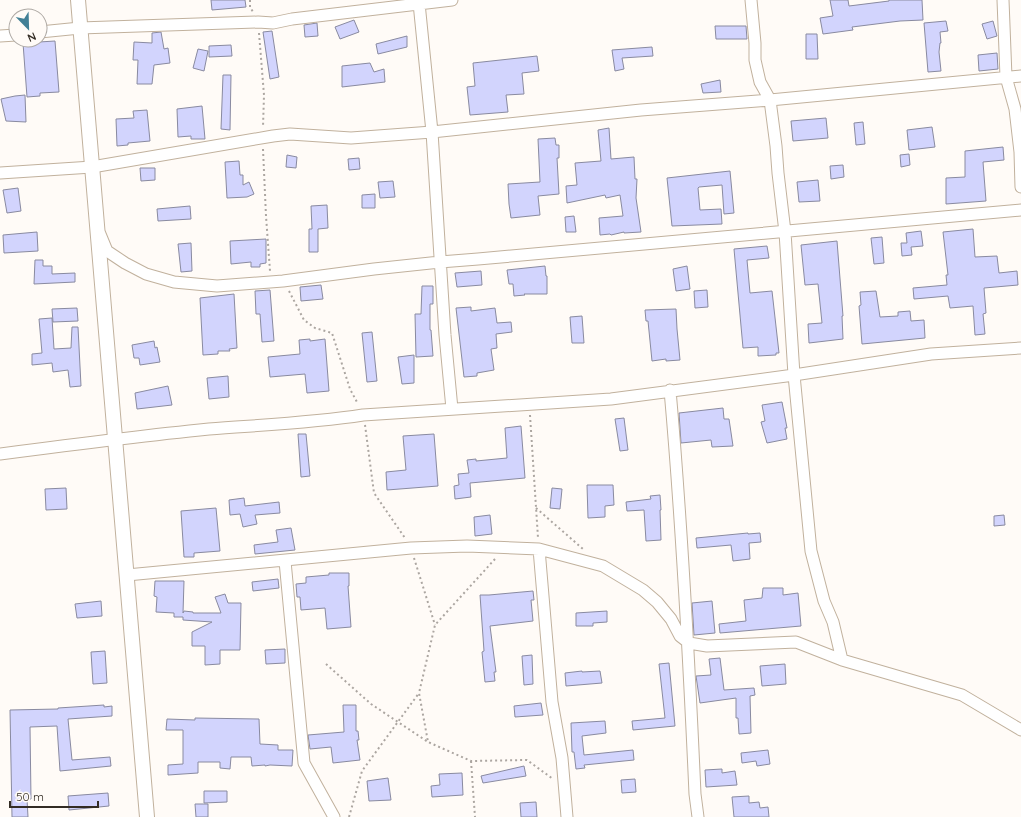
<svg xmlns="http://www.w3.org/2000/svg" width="1021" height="817" font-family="Quicksand,sans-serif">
<rect width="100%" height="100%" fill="#fffbf7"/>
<!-- building -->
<path fill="#d2d4fd" stroke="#898aa0" d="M211,0H245L246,7L212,10Z
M830,0H848L849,6L889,1V0H922L923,20L900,21L852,27L853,30L823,34L820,18L833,16Z
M354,20L359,32L340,39L335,27Z
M946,21L948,31L940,32L941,43H940L939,52L941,71L928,72L924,23Z
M993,21L997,36L987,39L982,24Z
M317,23L318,36L305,37L304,25Z
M715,26H746L747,39H716Z
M272,31L279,77L270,79L263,32Z
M161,32L164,49L168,48L170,63L154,65L152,84H137L138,60H133L134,42L152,43V33Z
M806,34H817L818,59H806Z
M407,36V47L378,54L376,44Z
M55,41L59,92L40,93V96L27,97L23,43Z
M231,45L232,56L209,57V46Z
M652,47L653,56L622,58L624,69L615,71L612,50Z
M198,49L208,51L204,71L193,68Z
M997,53L998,69L979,71L978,55Z
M537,56L539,71L522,73L524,94L506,95L508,112L470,115L467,87L475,86L473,63Z
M370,63L374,72L384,69L385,82L342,87V66Z
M223,75H231L230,130L221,129Z
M720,80L721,92L703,93L701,84Z
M25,95L26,122L6,121L1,99L15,96Z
M202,106L205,139H191V136L178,137L177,109Z
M147,110L150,141L128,143V145L117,146L116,119L134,118L133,111Z
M826,118L828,138L793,141L791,121Z
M863,122L865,144L856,145L854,123Z
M932,127L935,147L909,150L907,130Z
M609,128L611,159L634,157L635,179H637L636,198L641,232L624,233V232L611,235L610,234L600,235L599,218L623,216L620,195L606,198L605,195L567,203L566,186L577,185L575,163L601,161L598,130Z
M555,138L556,145H559V158H557L559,194L538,196L540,215L511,218L509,204L508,184L540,182L538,139Z
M1003,147L1004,160L983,162L986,201L946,204V178L965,177V151Z
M909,154L910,165L901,167L900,155Z
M287,155L297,157L296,168L286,167Z
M359,158L360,169L349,170L348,159Z
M239,161L240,175H243V185L249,182L254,194L247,197L227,198L225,162Z
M843,165L844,177L831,179L830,166Z
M140,168H155V180L141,181Z
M730,171L734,213L724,214L722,185L699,187L698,188L700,210L721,209L722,224L672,226L667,178Z
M818,180L820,201L799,202L797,182Z
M393,181L395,197L380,198L378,182Z
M18,188L21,211L7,213L3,190Z
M375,194V208H362V195Z
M327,205L328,228L318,229V252H309V229H312L311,206Z
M190,206L191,219L158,221L157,209Z
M574,216L576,232H566L565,217Z
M973,229L975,257L997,256L999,273L1017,271L1018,285L984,288L986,313L983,314L985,334L975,335L973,306L950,308L948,296L914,299L913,288L947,285L946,275H948L943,232Z
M921,231L923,246L911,247L912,255L902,256L901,243H907L906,233Z
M37,232L38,251L4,253L3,235Z
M882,237L884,263L874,264L871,238Z
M266,239V263L260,264V267H251V262L231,264L230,241Z
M837,241L843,316H842L843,339L809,343L808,324L822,323L818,284L805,285L801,245Z
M191,243L192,271L181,272L178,244Z
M767,246L769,258L747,260L750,293L772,291L779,353H776V355L758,356V347L743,348L734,249Z
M35,260H43V266H52V274L75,273V282L34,284Z
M545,266L546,276H547V294H524L525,295L514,296L513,284H509L507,270Z
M687,266L690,289L676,291L673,269Z
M481,271L482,285L457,287L455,273Z
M321,285L323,299L301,301L300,287Z
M422,286H433V304H430V330H431L433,356L416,357L415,314H421Z
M270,290L274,341L262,342L260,314H256L255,291Z
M707,290L708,307L695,308L694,291Z
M876,291L880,317L898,316V312L910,311L911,321L924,320L925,338L862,344L859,306L861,305L860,292Z
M234,294L237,348L229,349L230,351H218V354L203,355L200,298Z
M471,307V311L495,308L497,323L511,322L512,332L496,334L497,348L491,349L494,370L477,373V376L464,377L456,308Z
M77,308L78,321L53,322L52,309Z
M676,309L677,329L680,360L666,361V359L652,361L648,321H646L645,310Z
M582,316L584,343H572L570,317Z
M52,318L54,349L71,348L72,327H78L81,386L70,387L68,370L53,372L52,363L32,365V354L42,353L39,319Z
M372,332L377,381L367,382L362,333Z
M310,339V341L325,339L329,391L307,393L305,374L270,377L268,357L300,354L299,340Z
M154,341L155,348L157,347L160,362L140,365L139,358H134L132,345Z
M414,355V383L402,384L398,357Z
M228,376L229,397L209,399L207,378Z
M168,386L172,405L137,409L135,393Z
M782,402L787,428H785L787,439L767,443L761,422L765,421L762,405Z
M723,408L724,419H729L733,446L712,447L711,440L681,443L679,413Z
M624,418L628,450L620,451L615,419Z
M521,426L525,478L470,483L471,497L455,499L454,486L459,485L458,474L469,473L467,460L476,459V461L507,458L505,428Z
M298,434H306L310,476L301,477Z
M434,434L438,486L387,490L386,472L406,470L403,436Z
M587,485H613L614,505L605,506V517L588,518Z
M66,488L67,509L46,510L45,489Z
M552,488L562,489L560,509L550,508Z
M660,495L661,510H660L661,540L646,541L644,510L627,511L626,502L651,499L650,496Z
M244,498L245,506L279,502L280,513L255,515L257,524L243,527L240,514L230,515L229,500Z
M216,508L220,551L194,553V557H184L181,511Z
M490,515L492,534L475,536L474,517Z
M1004,515L1005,525L994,526V516Z
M291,528L295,550L255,554L254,545L278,542L276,530Z
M748,533V534L760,533L761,542L749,543L750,559L733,561L731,545L697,548L696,538Z
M329,573H349V586H348L351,627L327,629L325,608L301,610L300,597H297L296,584L306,583V577L329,575Z
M278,579L279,588L253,591L252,582Z
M155,581H184L183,613L184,611L193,612V613H221L215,597L225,594L228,603H241L240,650H220V664L205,665V646H192V632L212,622L183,620V617H174V613L156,612L157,597L154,596Z
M763,588H783V595L798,593L801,626L720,633L719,624L746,621L744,600L762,598Z
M533,591L534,600H531L533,621L490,626L496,672H494L495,681L485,682L482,652L484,651L480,595H489Z
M101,601L102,616L77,618L75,604Z
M712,601L715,633L694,635L692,603Z
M607,611V622L593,623V626H576V613Z
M285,649V663L266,664L265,650Z
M105,651L107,683L93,684L91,652Z
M532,655L533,684L524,685L522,656Z
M720,658L724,690L754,688L755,695L750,696L751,733L739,734L738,718H736V698L700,703L696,676L711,675L709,659Z
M669,663L675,726L633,730L632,721L665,718L659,664Z
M785,664L786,684L762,686L760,666Z
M582,671V672L600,671L602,683L566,686L565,673Z
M541,703L543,715L515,717L514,706Z
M104,705V707L112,706V716L68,719L72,760L110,757L111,766L60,771L57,726L30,727L31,799H27L28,817H12L10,710L58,709V708Z
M343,705H356V731H358L359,740H357L360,760L333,763L331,747L310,749L308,735L344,732Z
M195,718L259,719L260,744L278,745V750H293L292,766L270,765L265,766V765L252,766L251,757H231L230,769L220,768V762H198V773L168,775V765L183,764V730H166L167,719L195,720Z
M605,721L606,733L582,736L584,755L633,750L634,760L584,765L585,768L576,769L574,752H572L571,723Z
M768,750L770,764L757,766L756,761L742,763L741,753Z
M524,766L526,776L483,783L481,776Z
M722,769V773L735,771L737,785L706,787L705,770Z
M462,773L463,795L432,797L431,786L440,785L439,774Z
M388,778L391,800L369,801L367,781Z
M635,779L636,792L622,793L621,780Z
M204,791H227V802L204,803Z
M108,793L109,806L69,810L68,796Z
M749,796V803L759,802L760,808L768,807L769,817H734L732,797Z
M536,802L537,817H521L520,803Z
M195,804H208V817H196Z"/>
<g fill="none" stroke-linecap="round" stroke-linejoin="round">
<defs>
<path id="minor" d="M420,0L419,3L432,132L445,335L452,409
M751,0L755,43V60L760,82L770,100L776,146L778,173L785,232L794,375L811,551L824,601L833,622L842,660
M1003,0L1006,77L1015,109L1020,152L1021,187
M40,32L80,28L258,22L273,23L292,19L452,0
M0,36L16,35
M0,173L92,167L273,136L290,134L351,138L432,132L641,110L770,100L1021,76
M100,234L107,251L125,263L146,274L174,282L217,286L283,281L374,269L440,262L478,259L1021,210
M670,390C682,525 689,659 695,794L698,817
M0,454C69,445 139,436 209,429C260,425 312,423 363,415L611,399L794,375L931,354L1021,348
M539,549L552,702L562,758L567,817
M285,561L304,763L334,817
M127,575L411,548L467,546L539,549L603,566L643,590L657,602L671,619L680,636L689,643L707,646L796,642L842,660L962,695L1021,730"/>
<path id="tertiary" d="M78,0L147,817"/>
</defs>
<!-- minor casing -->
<use href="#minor" stroke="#c1b19d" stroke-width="13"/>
<!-- tertiary casing -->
<use href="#tertiary" stroke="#c1b19d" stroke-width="16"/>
<!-- path -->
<path stroke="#aca6a1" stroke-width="2" stroke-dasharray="2 3" stroke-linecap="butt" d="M250,0V7L253,12
M259,33L264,95L263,127
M263,149L266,216L270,271
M289,291L304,320L315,328L332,333L350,389L358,404
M530,415L538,538
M365,425L374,493L405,538
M536,508L583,549
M414,558L435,625
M495,559L435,625L419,693L428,742L471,761L527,760L553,779
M326,664L371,704L428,742
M471,761L475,817
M349,817L362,771L419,693"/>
<!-- minor -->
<use href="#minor" stroke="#fff" stroke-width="11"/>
<!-- tertiary -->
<use href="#tertiary" stroke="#fff" stroke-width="14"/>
</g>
<!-- north arrow -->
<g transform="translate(28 28) rotate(157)"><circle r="19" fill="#fffbf7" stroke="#ada8a3"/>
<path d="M0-3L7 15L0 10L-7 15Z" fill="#428096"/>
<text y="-6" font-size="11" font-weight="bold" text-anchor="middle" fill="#332c24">N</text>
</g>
<!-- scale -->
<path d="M10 801v6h88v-6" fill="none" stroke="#332c24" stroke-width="2"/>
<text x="16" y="801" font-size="12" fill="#332c24" stroke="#fffbf7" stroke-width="3" paint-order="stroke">50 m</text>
</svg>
